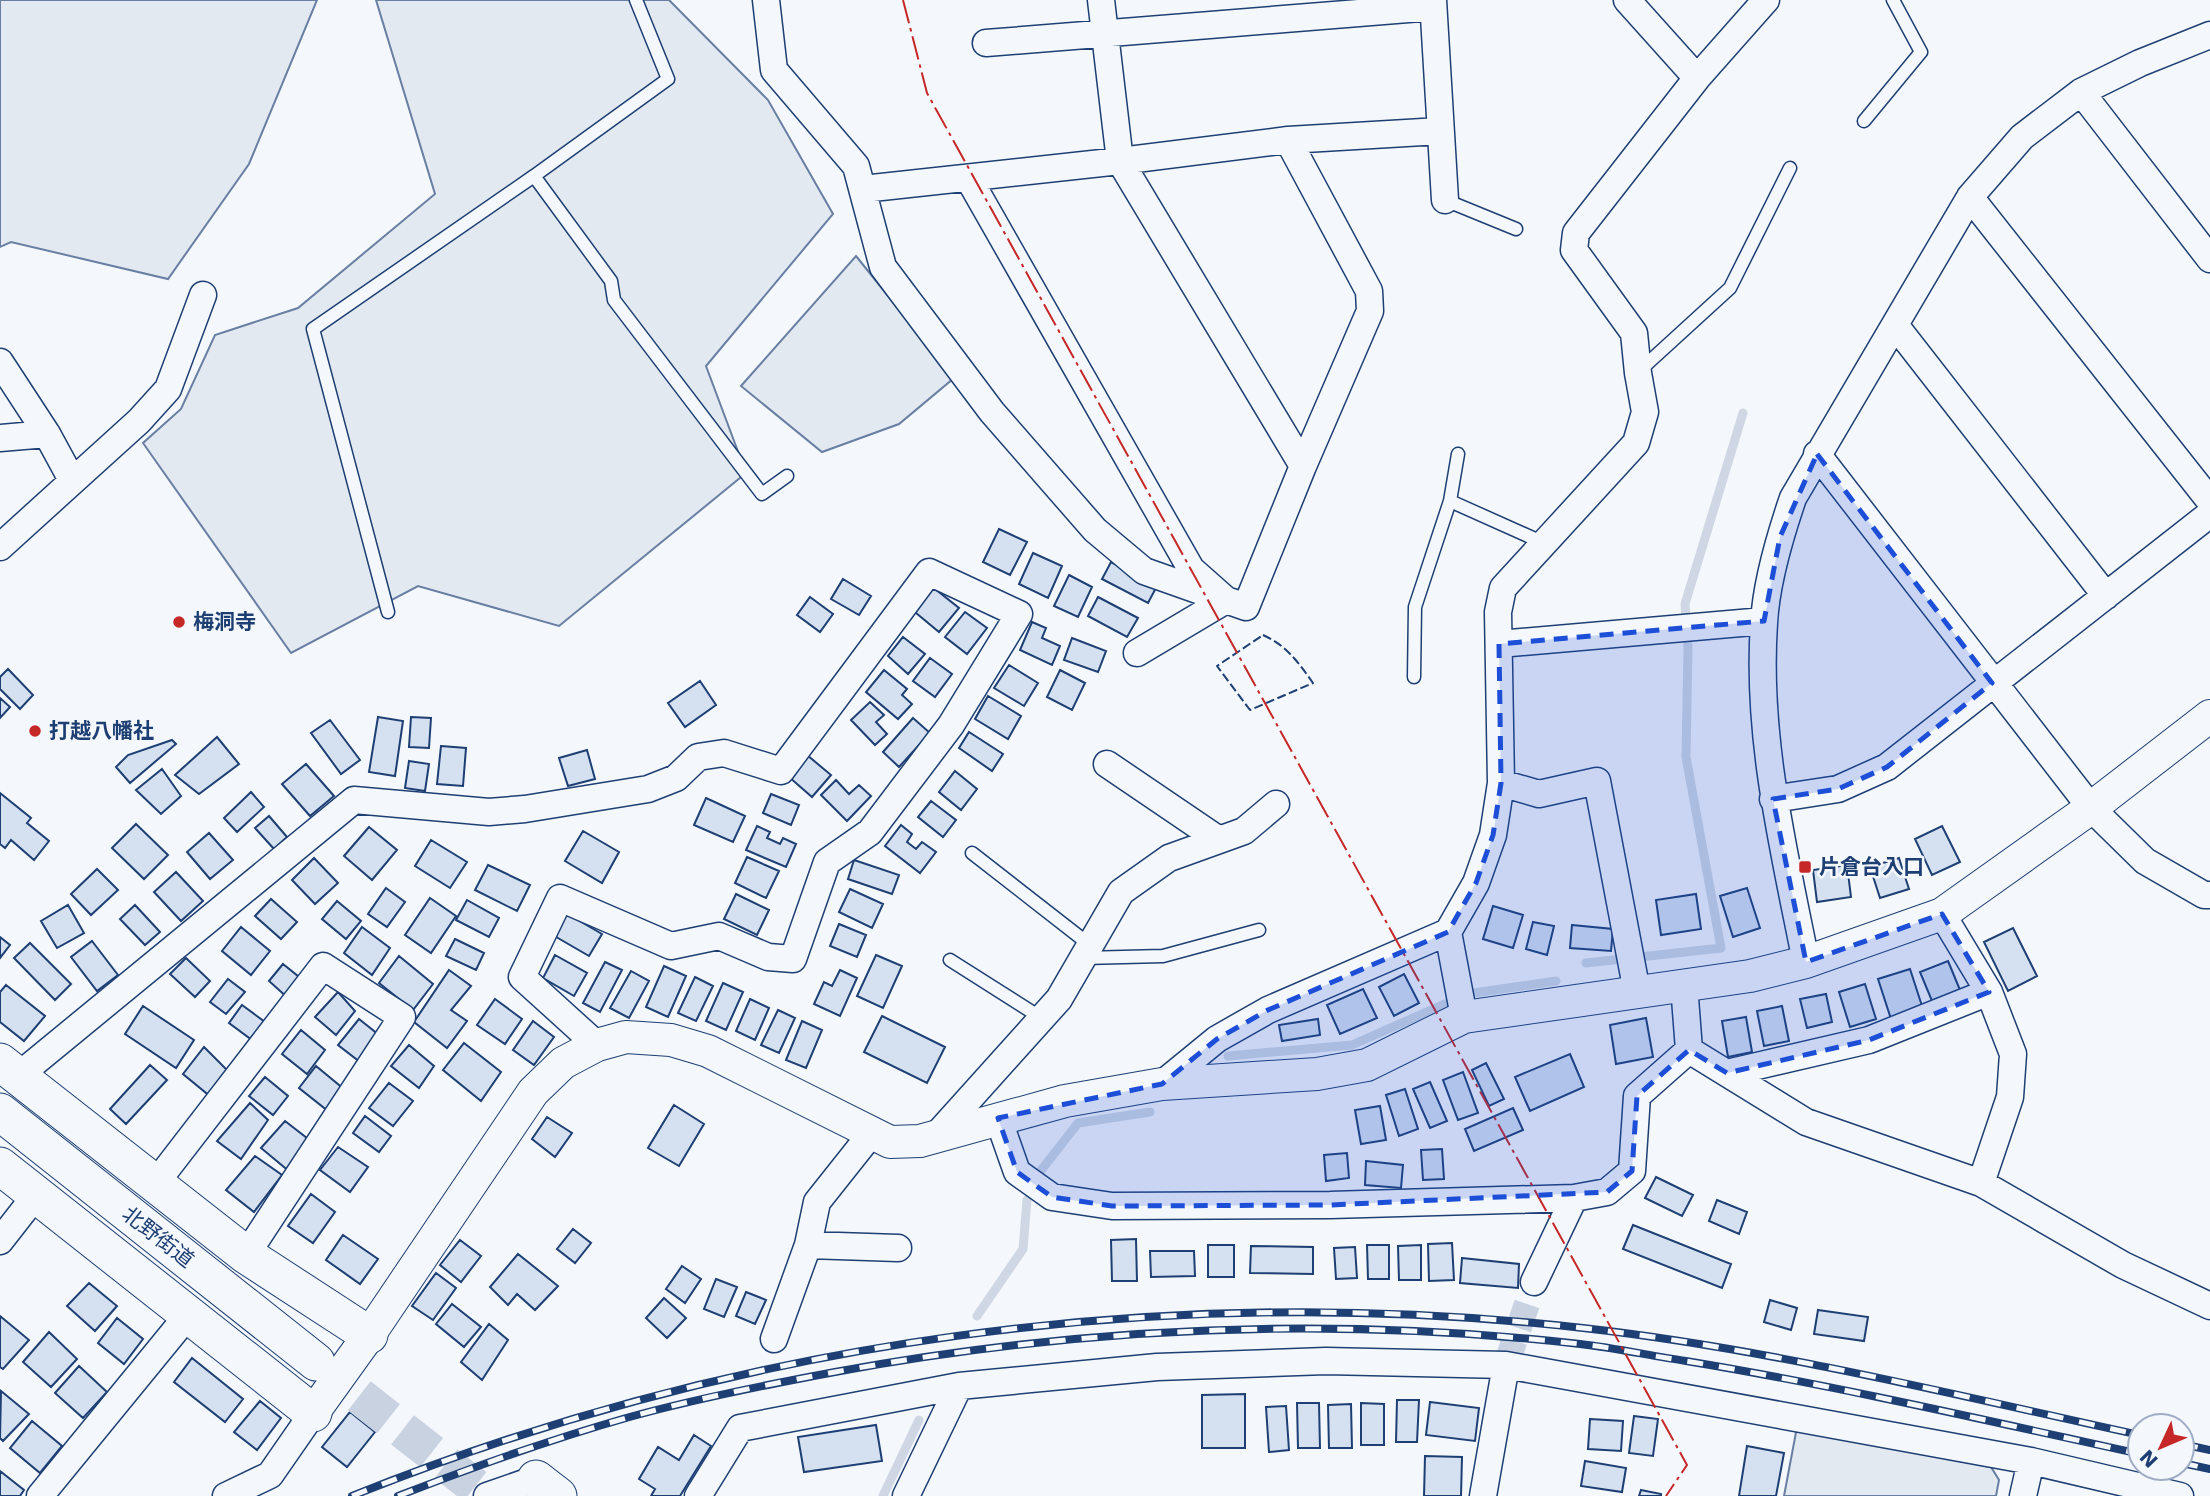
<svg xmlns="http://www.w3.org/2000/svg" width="2210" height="1496" font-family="'DejaVu Sans','Noto Sans JP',sans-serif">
<rect width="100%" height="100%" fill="#f4f7fb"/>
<!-- green -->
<path fill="#e3e9f0" stroke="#687fa3" stroke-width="2" d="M0,0H317L249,164L168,279L11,242L0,247Z
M376,0H669L768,100L833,214L706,366L746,473L559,626L418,586L291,653L143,443L181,409L215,335L298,308L435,194Z
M856,256L954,378L899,424L822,452L741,386Z
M1797,1427L1991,1467L1999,1480L1996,1496H1784Z"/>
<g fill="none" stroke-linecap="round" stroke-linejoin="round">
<!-- stream -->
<path stroke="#cfd7e4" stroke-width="9" d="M1586,963L1721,948L1686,757L1688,648L1685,604L1743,413
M1474,993L1556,981
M1228,1056L1352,1045L1447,1003
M1039,1173L1078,1123L1150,1112
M977,1316L1023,1249L1027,1200
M883,1496L919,1420"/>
</g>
<!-- building -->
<path fill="#d5e0f0" stroke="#1d3f73" stroke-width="2" d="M999,529L1027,542L1010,575L983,562Z
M1033,553L1062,566L1048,598L1019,584Z
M1111,562L1157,586L1148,603L1102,579Z
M1069,575L1092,587L1078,617L1054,606Z
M843,579L871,596L859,615L831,599Z
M930,585L959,608L939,632L910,608Z
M810,597L833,614L820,632L797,615Z
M1098,597L1138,618L1127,637L1088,616Z
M965,612L987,628L967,654L945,637Z
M1032,622L1046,628L1042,638L1060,646L1052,665L1020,650Z
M903,637L925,654L908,674L888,656Z
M1072,638L1106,651L1098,672L1064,660Z
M930,658L952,674L935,697L913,681Z
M1009,665L1038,683L1024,706L994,688Z
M8,669L33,695L20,709L0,689V677Z
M884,670L907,689L902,695L912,704L898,719L866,692Z
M1060,670L1085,683L1072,710L1047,697Z
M700,681L716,705L685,727L668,703Z
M988,696L1021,716L1008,739L975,719Z
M0,698L10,707L0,718Z
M870,702L884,715L876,722L887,734L875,745L851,720Z
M378,717L403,721L395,776L369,772Z
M411,717L431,718L429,748L409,747Z
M913,718L930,733L899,767L883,752Z
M330,720L360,760L341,774L311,733Z
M969,732L1003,754L992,771L959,748Z
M217,737L239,764L199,794L175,775Z
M172,740L176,744L130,783L116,767L128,755Z
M441,746L466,748L463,786L437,784Z
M587,750L595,779L568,786L559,758Z
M807,755L831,775L812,797L789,777Z
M409,761L429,764L425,791L405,788Z
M306,764L334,796L310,816L282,784Z
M162,769L181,796L161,814L136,790Z
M955,771L977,789L961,810L939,792Z
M836,780L849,794L859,785L871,796L847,821L821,795Z
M251,792L264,807L237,832L224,818Z
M0,793L31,818L27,823L49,841L34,860L11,840L5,848L0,844Z
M771,794L799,805L791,825L763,813Z
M706,798L745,816L733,842L694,825Z
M931,801L956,820L943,837L918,817Z
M269,816L287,837L274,849L255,828Z
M136,824L168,855L144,879L112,848Z
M901,825L912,834L907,842L916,849L922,842L936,852L920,873L885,846Z
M757,826L770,832L767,838L780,844L783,838L796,844L786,867L746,850Z
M1942,826L1960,862L1932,875L1915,839Z
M369,827L397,850L372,880L344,856Z
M583,831L619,852L602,883L565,861Z
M209,833L233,860L210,879L187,852Z
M431,840L467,862L450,888L415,866Z
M747,857L779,871L766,898L735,883Z
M314,858L338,883L315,904L292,880Z
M1899,858L1909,889L1880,898L1870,867Z
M854,860L899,875L892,894L848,879Z
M488,865L530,885L517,911L475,890Z
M1847,865L1851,897L1817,902L1813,870Z
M97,869L118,890L91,915L71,894Z
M176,872L203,901L181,921L154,892Z
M386,888L405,902L387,927L368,914Z
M1747,888L1760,928L1733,937L1720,896Z
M850,889L883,904L872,928L839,912Z
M736,894L769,910L757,935L724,919Z
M1696,894L1701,929L1661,935L1656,900Z
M430,898L456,916L431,953L405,935Z
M271,899L297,922L281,939L255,916Z
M467,900L499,918L489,937L456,920Z
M337,901L361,921L346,939L322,919Z
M68,905L84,933L57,948L41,921Z
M135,905L160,932L145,945L120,919Z
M1493,906L1523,915L1513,948L1483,939Z
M564,912L602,934L589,956L551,934Z
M1533,922L1554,926L1547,955L1526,949Z
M839,924L866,935L857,957L830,946Z
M1572,925L1613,929L1611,951L1570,948Z
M241,927L270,951L251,975L222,951Z
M362,927L390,948L372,975L344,953Z
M2013,928L2037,976L2008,991L1984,942Z
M0,937L10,945L0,958Z
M455,939L484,953L476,970L446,956Z
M92,941L118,975L97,991L71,957Z
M30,943L71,984L55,1000L14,958Z
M555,955L587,973L574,996L543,978Z
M876,955L902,966L883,1008L857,996Z
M399,956L433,984L413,1010L379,983Z
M186,958L210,981L195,997L170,974Z
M1948,961L1960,990L1932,1001L1920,972Z
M605,962L622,970L600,1012L583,1003Z
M283,964L304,981L289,999L269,981Z
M664,966L686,976L668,1017L646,1007Z
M1910,969L1923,1009L1891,1019L1878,979Z
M449,970L471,986L451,1010L467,1021L447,1048L414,1022Z
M840,970L857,978L840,1016L814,1004L824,982L832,986Z
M631,971L649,981L629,1018L610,1008Z
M1404,974L1419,1003L1394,1016L1379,987Z
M695,977L713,986L696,1021L678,1013Z
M228,979L245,992L226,1014L210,1002Z
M723,983L743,992L726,1030L706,1021Z
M1865,984L1876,1019L1850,1027L1839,992Z
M6,985L45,1016L24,1041L0,1022V992Z
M1363,989L1377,1018L1340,1034L1327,1005Z
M338,992L355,1011L336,1035L315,1017Z
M1826,994L1832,1022L1807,1028L1800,999Z
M495,999L522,1019L505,1044L477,1025Z
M750,999L769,1008L755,1040L736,1031Z
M242,1005L265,1022L252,1040L229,1023Z
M143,1006L194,1040L176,1068L125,1034Z
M1782,1006L1789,1041L1764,1046L1757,1011Z
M778,1010L795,1018L779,1053L761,1045Z
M882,1016L945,1047L927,1083L864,1052Z
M1746,1017L1752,1052L1728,1057L1722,1021Z
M1646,1018L1653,1057L1616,1064L1610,1025Z
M359,1019L379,1035L360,1062L338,1045Z
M1318,1019L1320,1035L1282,1041L1279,1025Z
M533,1021L554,1037L534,1065L513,1050Z
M802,1021L822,1030L806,1068L786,1060Z
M301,1030L325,1050L307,1074L282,1054Z
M464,1043L501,1072L481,1101L443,1070Z
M409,1045L434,1066L419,1088L391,1066Z
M204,1047L230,1073L211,1097L183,1074Z
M1570,1054L1584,1087L1530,1111L1515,1077Z
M1486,1063L1504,1099L1489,1106L1472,1070Z
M150,1065L167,1080L126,1124L110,1109Z
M316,1066L345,1090L328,1111L299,1088Z
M1463,1072L1478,1113L1458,1120L1443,1080Z
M265,1077L288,1096L273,1115L249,1096Z
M1430,1082L1447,1121L1430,1128L1413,1089Z
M389,1083L413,1101L393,1126L369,1108Z
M1405,1089L1418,1129L1399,1136L1386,1095Z
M250,1103L268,1120L241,1159L217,1141Z
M674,1105L704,1124L679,1166L648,1148Z
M1380,1106L1386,1140L1361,1144L1355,1110Z
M1513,1108L1523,1130L1474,1151L1465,1129Z
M365,1116L391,1136L379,1152L353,1133Z
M547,1117L572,1133L555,1157L532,1139Z
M285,1121L312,1142L290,1172L261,1148Z
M338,1147L368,1167L350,1192L320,1170Z
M1442,1149L1444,1179L1423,1180L1421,1150Z
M1347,1153L1349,1178L1326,1181L1324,1155Z
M255,1156L282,1175L254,1212L226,1190Z
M1366,1161L1403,1165L1401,1188L1365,1185Z
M1656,1177L1693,1195L1682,1216L1645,1198Z
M311,1194L335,1212L313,1243L288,1226Z
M1717,1200L1747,1212L1739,1234L1709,1221Z
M1633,1225L1731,1264L1722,1288L1623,1249Z
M573,1229L591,1243L575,1263L557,1249Z
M343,1235L378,1259L360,1284L326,1260Z
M1136,1239L1137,1281H1112L1111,1240Z
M460,1240L481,1256L461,1282L440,1265Z
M1452,1243L1454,1280L1429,1281L1428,1244Z
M1208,1245H1234V1277H1208Z
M1367,1245H1389V1279H1368Z
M1421,1245V1280H1399L1398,1246Z
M1251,1246L1313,1247V1274L1250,1273Z
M1355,1247L1357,1278L1336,1279L1334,1248Z
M1150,1251H1194L1195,1276L1151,1277Z
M518,1254L558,1286L535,1310L517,1294L508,1305L490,1287Z
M1462,1258L1519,1264L1518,1288L1460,1283Z
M682,1266L701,1279L685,1303L666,1289Z
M436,1273L456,1288L433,1320L412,1306Z
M716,1279L737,1287L724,1317L704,1309Z
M89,1283L117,1306L95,1331L67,1306Z
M746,1292L766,1300L755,1324L736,1316Z
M664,1298L686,1318L667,1338L646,1318Z
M1770,1300L1797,1308L1791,1330L1764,1322Z
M452,1304L481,1327L464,1347L436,1324Z
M1818,1310L1868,1317L1864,1341L1814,1334Z
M0,1316L29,1340L3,1369L0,1367Z
M117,1318L143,1339L124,1364L98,1343Z
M489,1324L508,1340L482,1380L461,1362Z
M49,1332L77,1359L51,1387L23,1362Z
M192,1358L243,1399L225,1422L174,1382Z
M79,1366L107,1392L83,1418L55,1393Z
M1,1391L29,1414L3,1441L0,1438Z
M1245,1394V1448H1202V1395Z
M1397,1400H1419L1417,1442H1396Z
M260,1401L281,1418L257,1450L234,1432Z
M1430,1402L1479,1408L1475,1441L1426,1435Z
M1297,1403H1319L1320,1448H1298Z
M1361,1403L1384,1404V1445H1361Z
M1351,1404L1352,1448H1329L1328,1405Z
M1286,1406L1289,1450L1269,1452L1266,1407Z
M350,1412L375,1432L347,1467L322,1447Z
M1634,1416L1658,1419L1653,1456L1629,1453Z
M1590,1419L1623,1421L1621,1451L1588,1449Z
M32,1421L62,1446L40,1473L10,1448Z
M876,1425L882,1461L804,1472L798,1437Z
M694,1435L711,1446L680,1496H651L655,1489L639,1479L658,1447L679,1460Z
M1747,1446L1784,1453L1776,1496H1739Z
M1425,1456L1462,1457L1461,1496H1424Z
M1585,1461L1626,1468L1622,1492L1581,1486Z
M0,1471L24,1490L20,1496H0Z
M1641,1490L1661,1494V1496H1639Z"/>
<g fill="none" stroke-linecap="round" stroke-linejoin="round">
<!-- minor-tunnel -->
<path stroke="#c9d2e0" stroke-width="26" stroke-dasharray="26 13" stroke-linecap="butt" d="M1506,1365L1527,1304"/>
<!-- secondary-tunnel -->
<path stroke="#c9d2e0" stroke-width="37" stroke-dasharray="37 18" stroke-linecap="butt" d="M316,1362L487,1496"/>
<defs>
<path id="service" d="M636,0L668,79L534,176L611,281L614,300L762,494L787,476
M1864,121L1921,52L1893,0
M1445,200L1516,229
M1638,372L1730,288L1790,168
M1458,454L1450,501L1544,543
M388,612L313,329L534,176
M1414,677L1415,607L1450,501
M972,853L1090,945
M1083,958L1163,956L1259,930
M950,960L1043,1019"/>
<path id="minor" d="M766,0L774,70L856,166L883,267L992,412L1095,530L1144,571L1226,600L1137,653
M1101,0L1120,161L1303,466
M1433,0L1445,200
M1627,0L1697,78
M986,43L1433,7
M2081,92L2210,259
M969,179L1191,569L1226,600L1246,607L1303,466L1370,311L1369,291L1288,140
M863,189L1120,161L1288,140L1440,131
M1970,197L2210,501
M1895,325L2106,596
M0,362L47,434L72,480
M0,438L47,434
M1817,454L2091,808L2145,861L2204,895H2210
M0,547L139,421L168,389L203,295
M1499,644L1764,621
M1107,764L1219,840
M1501,783L1539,794L1597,781L1637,992
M1773,799L1838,789L1887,767L2210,514
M1942,914L1989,992L2013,1054L2010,1097L1981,1183
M1806,962C1784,850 1756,738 1764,623C1766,583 1780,536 1793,498L1970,197L2022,137L2081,92L2140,63L2210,35
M1684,985L1689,1050
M1464,1017L1448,932L1476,883L1493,835L1501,783L1498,612L1503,588L1636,443L1645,412L1638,373L1634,333L1574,250L1576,233L1697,78L1766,0
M1689,1050L1806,1122L1981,1183L2123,1265L2210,1306
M1727,1073L1869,1040L1989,992
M18,1076L354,800L489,812L525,809L648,789L676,778L698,757L724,753L781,771L929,572L1019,614L951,725L870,832L827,862L793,959L768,957L719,936L671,946L560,898L522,977L597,1045
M1162,1084L1217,1039L1268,1010L1448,932
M998,1118L1017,1172L1052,1197L1112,1206L1330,1205L1574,1198L1607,1192L1632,1171L1637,1096L1689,1050
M935,1137L1059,999L1121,892L1169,858L1244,831L1276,804
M155,1184L323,966L402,1017L246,1255
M0,1241L36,1195
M808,1245L898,1248
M1534,1282L1574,1198
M774,1339L808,1245L817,1202L871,1134
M40,1496L188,1315
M226,1496L270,1475L313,1413
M487,1496L536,1479
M698,1496L740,1428L959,1386L1157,1367L1326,1361L1506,1365L2031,1461L2180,1496
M906,1496L959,1386
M1483,1496L1506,1365
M2023,1496L2031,1461"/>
<path id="tertiary" d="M313,1413L369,1335L533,1092L563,1063L597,1045L626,1037L671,1040L708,1051L890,1142L920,1141L1065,1101L1162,1084L1317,1074L1367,1065L1464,1017L1750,976L1806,962L1942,914L2091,808L2210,716"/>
<path id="secondary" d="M0,1062L246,1255L369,1335
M0,1112L316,1362
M0,1166L313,1413
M536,1479L558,1496"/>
</defs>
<!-- service casing -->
<use href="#service" stroke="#1d3f73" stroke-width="15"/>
<!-- minor casing -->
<use href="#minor" stroke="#1d3f73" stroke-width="29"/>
<!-- tertiary casing -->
<use href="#tertiary" stroke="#1d3f73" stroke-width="34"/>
<!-- secondary casing -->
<use href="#secondary" stroke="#1d3f73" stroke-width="39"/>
<!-- service -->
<use href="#service" stroke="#f4f7fb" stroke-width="12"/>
<!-- minor -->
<use href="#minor" stroke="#f4f7fb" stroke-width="26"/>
<!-- tertiary -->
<use href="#tertiary" stroke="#f4f7fb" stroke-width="32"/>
<!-- secondary -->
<use href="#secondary" stroke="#f4f7fb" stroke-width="37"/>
<defs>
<path id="rail" d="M2182,1444L2210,1450
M2182,1463L2210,1469
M352,1496C741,1340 1166,1281 1583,1328C1771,1349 1955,1395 2140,1435
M398,1496C473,1467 549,1440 626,1418C694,1399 765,1385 835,1372C1080,1327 1332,1316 1580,1344C1616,1348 1651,1356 1686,1361C1838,1386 1989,1421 2140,1454"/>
</defs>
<!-- rail casing -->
<use href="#rail" stroke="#1d3f73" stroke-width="8"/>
<!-- rail -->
<use href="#rail" stroke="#f4f7fb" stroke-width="5" stroke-dasharray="16" stroke-linecap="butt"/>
<!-- fence -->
<path stroke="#1d3f73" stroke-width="2" stroke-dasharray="9 3.5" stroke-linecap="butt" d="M1263,635C1286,645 1299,663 1313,683L1250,710L1217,666Z"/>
<!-- power -->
<path stroke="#c62828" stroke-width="2" stroke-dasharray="24 5 3.5 5" stroke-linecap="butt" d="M903,0L927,93L1687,1465L1666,1496"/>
</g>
<!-- marked area -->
<path fill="#1d4ed8" fill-opacity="0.2" stroke="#1d4ed8" stroke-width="5" stroke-dasharray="14 9" stroke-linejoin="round" d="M1817,454L1992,683L1887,767L1838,789L1773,799L1806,962L1942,914L1989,992L1869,1040L1727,1073L1689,1050L1637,1096L1632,1171L1607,1192L1330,1205L1112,1206L1052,1197L1017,1172L998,1118L1162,1084L1217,1039L1268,1010L1448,932L1476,883L1493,835L1501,783L1499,644L1764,621L1780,537Z"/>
<!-- markers -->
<g fill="#c62828" stroke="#f4f7fb" stroke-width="2.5">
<circle cx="179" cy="622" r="7"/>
<circle cx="35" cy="731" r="7"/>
<rect x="1798" y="860" width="14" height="14" rx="3.5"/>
</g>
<g text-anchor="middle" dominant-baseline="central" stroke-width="5" stroke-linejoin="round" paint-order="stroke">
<!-- poi labels -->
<g font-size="21" font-weight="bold" fill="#1d3f73" stroke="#f4f7fb" text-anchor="start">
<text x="193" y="622">梅洞寺</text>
<text x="49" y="731">打越八幡社</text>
<text x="1819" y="867">片倉台入口</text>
</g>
<!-- street labels -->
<g font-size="21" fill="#1d3f73" stroke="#f4f7fb">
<text transform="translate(158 1237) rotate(38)">北野街道</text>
</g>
</g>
<!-- north arrow -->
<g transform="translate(2161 1447) rotate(226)"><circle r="33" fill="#f4f7fb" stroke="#9eadc5" stroke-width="2"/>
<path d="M0-5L12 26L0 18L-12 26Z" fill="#c62828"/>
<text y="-10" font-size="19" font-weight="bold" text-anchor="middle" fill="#1d3f73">N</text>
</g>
</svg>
